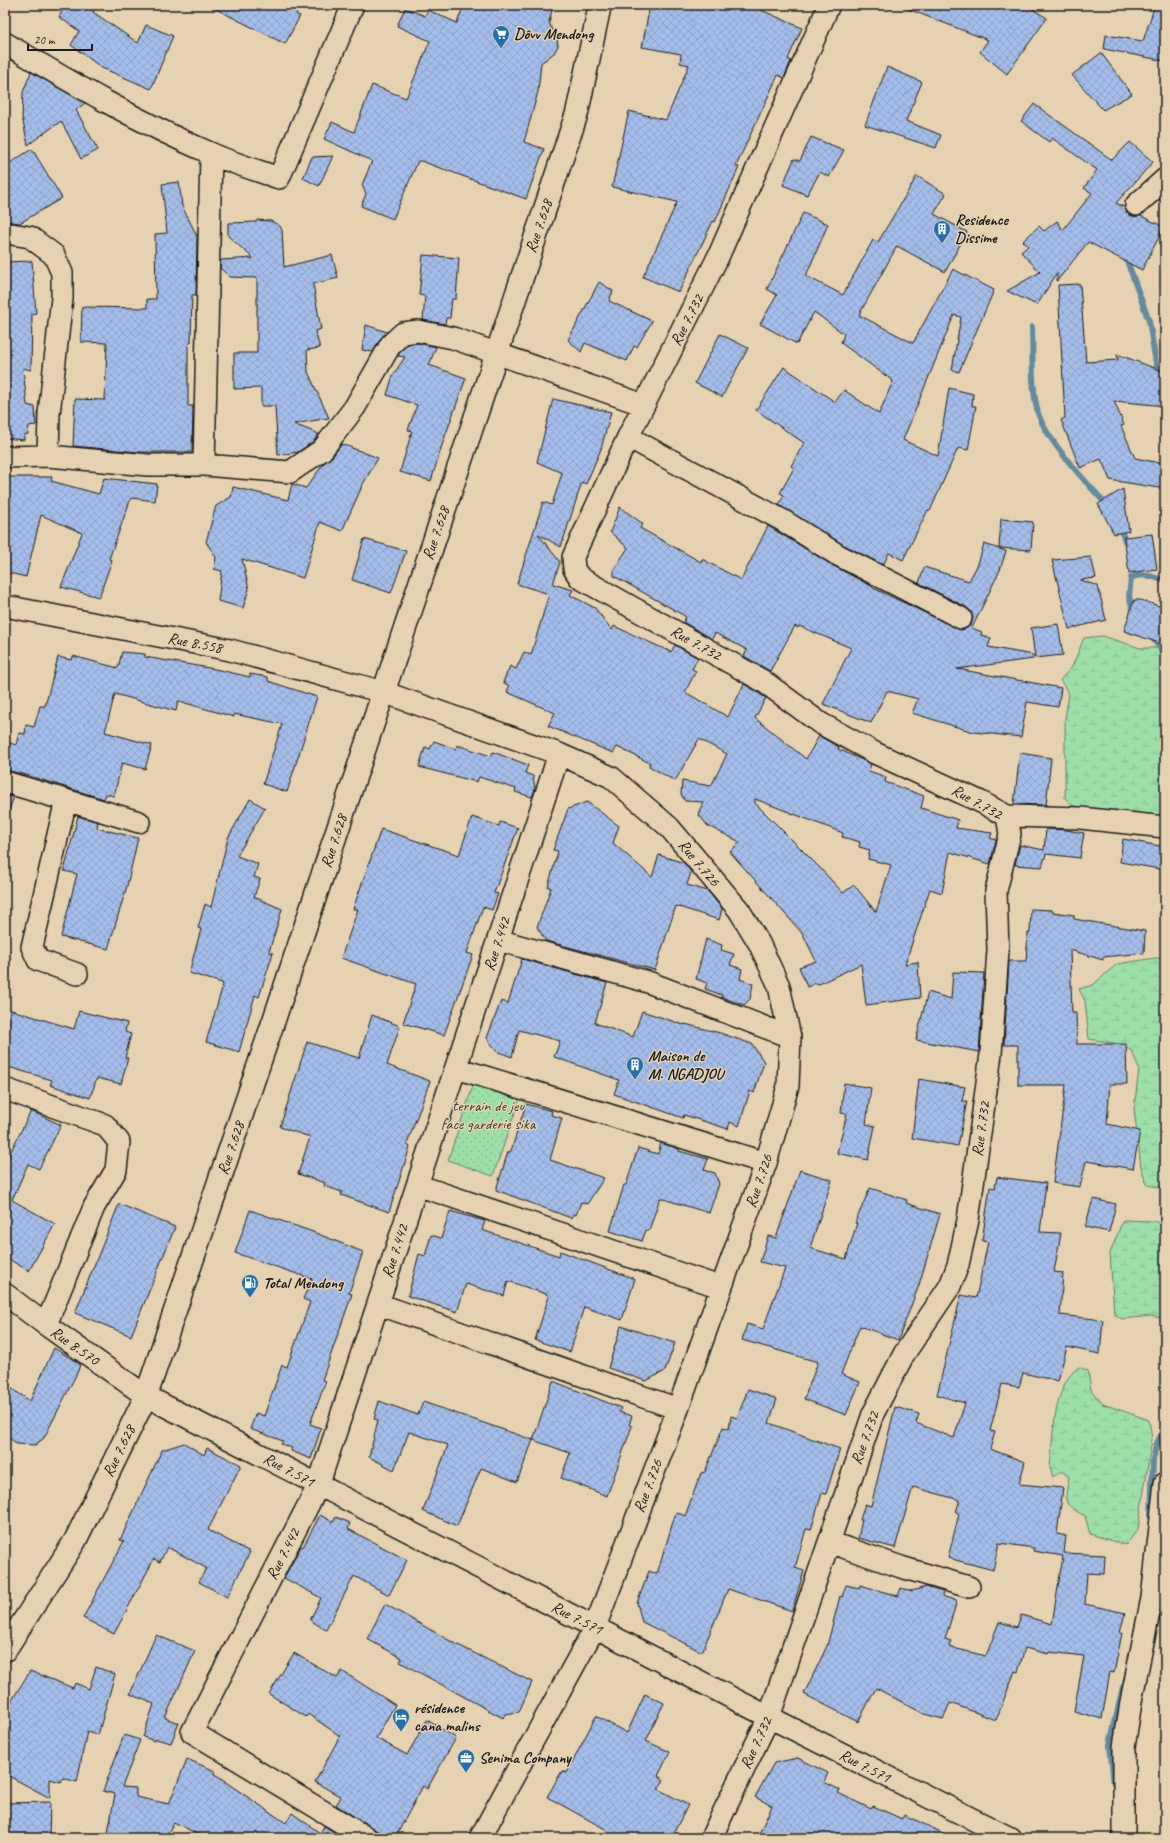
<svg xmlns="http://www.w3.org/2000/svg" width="1170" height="1843" font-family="Caveat,sans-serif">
<defs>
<pattern id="wetland-marsh" width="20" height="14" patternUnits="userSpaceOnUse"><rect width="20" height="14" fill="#9ddfa9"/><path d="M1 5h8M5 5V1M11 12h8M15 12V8" fill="none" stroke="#87bf91"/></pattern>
<pattern id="park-dots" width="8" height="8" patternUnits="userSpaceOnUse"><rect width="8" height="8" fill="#9ddfa9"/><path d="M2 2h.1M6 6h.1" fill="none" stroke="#87bf91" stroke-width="1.8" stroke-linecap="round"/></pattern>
<pattern id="building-cross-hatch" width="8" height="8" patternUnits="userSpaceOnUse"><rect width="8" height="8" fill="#a4bdea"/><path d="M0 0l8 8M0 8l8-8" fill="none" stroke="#8da2c8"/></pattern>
</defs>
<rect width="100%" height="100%" fill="#e6d2b0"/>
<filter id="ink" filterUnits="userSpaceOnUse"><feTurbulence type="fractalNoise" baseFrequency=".025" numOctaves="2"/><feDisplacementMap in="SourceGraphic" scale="8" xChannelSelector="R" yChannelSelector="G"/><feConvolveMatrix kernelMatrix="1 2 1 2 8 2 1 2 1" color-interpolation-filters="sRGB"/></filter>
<g filter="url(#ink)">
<!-- wetland -->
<path fill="url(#wetland-marsh)" stroke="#5c7e62" d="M1103,636L1140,648H1160L1165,651V817C1144,813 1088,815 1074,806C1071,804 1068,801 1065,798V718L1069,694L1060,680L1072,667L1084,638Z
M1155,958H1165V1188L1147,1185L1141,1167L1134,1109L1139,1069L1132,1051L1119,1044L1089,1039L1085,1001L1079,989L1093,985L1117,964Z
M1123,1220L1154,1221L1165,1226V1319L1151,1316L1122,1319L1114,1314L1110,1253Z
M1079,1367L1088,1371L1091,1390L1103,1404L1149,1420L1152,1439L1138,1529L1126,1545L1090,1534L1085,1516C1061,1503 1065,1502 1069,1477L1061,1471L1053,1477L1050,1467C1053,1438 1053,1384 1079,1367Z"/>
<!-- park -->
<path fill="url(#park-dots)" stroke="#5c7e62" d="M474,1083L521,1095L493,1176L448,1160Z"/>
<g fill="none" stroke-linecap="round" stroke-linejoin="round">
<!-- stream -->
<path stroke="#648a9e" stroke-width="6" d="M1126,258L1149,321L1158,375
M1032,327C1033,354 1031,383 1037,409C1042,436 1089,486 1109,507
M1165,498V510
M1119,525L1127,546
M1134,564L1136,575
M1134,613L1129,596L1131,578C1142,572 1154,577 1165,581
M1150,635L1160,648L1165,659
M1151,1517L1153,1460L1156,1446L1165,1425
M1114,1784L1110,1745L1123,1687"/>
</g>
<!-- building -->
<path fill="url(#building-cross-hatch)" stroke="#1c1c1c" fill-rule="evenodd" d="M65,5H97L93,12L138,43L146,25L173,36L151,89L102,68L71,45L79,31L59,17Z
M208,5H300L296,14L300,16L285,44Z
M464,5H553L549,23L557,38L558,46L554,53L541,63L538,92L524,142L544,149L526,199L421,161H418L393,219L361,206L366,194L362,185L372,161L324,139L332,122L354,132L372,85L406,98L430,41L397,26L405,8L425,16L428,10L457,23Z
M650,5H750L802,28L788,59L791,61L784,78L778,75L736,166L739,167L715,222L713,221L679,292L643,277L677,202L612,187L629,111L666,120L689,65L680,63L681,54L642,47Z
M900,5H1026L1047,18L1007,74L980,52L988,40L900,6Z
M1155,5H1165V61L1104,49L1106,35L1143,41Z
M1101,53L1132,94L1103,110L1072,75Z
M887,67L922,82L906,121L941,135L936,148L865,125Z
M31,72L85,103L76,110L98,150L81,159L61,121L28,145L22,117L23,92Z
M1034,104L1112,160L1130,142L1153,162L1116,203L1124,207L1127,213L1132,216H1141L1164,227L1142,270L1088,242L1057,281V273L1037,305L1007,291L1040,272L1021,252L1028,246L1023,241L1039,226L1044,231L1057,221L1063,230L1092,193L1084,188L1097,170L1052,138L1049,142L1021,121Z
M811,137L844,150L829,177L820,172L807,195L783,185L794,159L800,161Z
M32,149L62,198L20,223L5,221V166Z
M333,156L319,186L303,178L312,157Z
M917,176L946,194L934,214L967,232L945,272L897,246L859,315L913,343L953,269L994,290L959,372L952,370L961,317L954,315L903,440L938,456L949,388L973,394L972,406H976L968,450L958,448L930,511L928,510L903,560L889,553L883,565L844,545L779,505L784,495L780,493L794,468L791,466L804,443L756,410L784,367L835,402L844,390L879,414L893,381L841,343L844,334L814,312L797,344L760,324L777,295L767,289L803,213L828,224L806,276L843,295L873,240L878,242Z
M179,182L182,206L197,236L196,295H192L191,342L188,345V406H193L192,452H139L73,446L75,399L105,400L107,343L81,342L82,307L147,308V299H156L155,234L167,233L162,184Z
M257,220L271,221L280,226L282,230L284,267L332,255L338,278L313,284L321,329L315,331L320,348L307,350L308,372L329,418L294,424L319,434L314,441L298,452L278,455L275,406H261V388L234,389V353H257V278L230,277L220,268L221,260L253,258L228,236V223L256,222Z
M423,255L459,258L456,299H452L450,318H446L445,324L423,320L425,296L419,295Z
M32,261L36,313L32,314L31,370L23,368L27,405L35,407L36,425L29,426L28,434L24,435V440L5,438V262Z
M599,282L613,291L609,301L652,321L637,347L634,346L627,361L585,343L581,352L568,340Z
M1080,284L1086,362L1118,360L1117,354L1165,372V406L1114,401L1124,425L1121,426L1135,458L1165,464V489L1110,480L1101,459L1080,468L1061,420L1065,418L1058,285Z
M366,325L387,332L381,338L373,352L362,350Z
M720,334L748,348L722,397L695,383Z
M418,343L436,347L429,365L466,378L443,442L431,481L400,472L412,431L408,430L417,405L387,395L393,375L405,357L398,356L400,352L408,344Z
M553,399L611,412L601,449L586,484L582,482L561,547L538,534L560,562L553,584L573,590L570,595L595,608L612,630L614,626L671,652L675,645L698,658L692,669L696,671L685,692L728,717L744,684L766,698L755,718L806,759L819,736L839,747L838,749L871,764L869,771L886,777L885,782L924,796L921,808L958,820L956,828L992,833L990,838L996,840L990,864L950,852L942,893L930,889L905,964L918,962L920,998L866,1005L861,964L819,984L816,983L807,987L799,967L816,961L803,934L730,852L740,842L708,826L698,814L703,802L685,801L681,794L682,781L711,786L727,754L699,739L675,781L649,766L650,763L617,747L613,753L548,726L555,713L507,692L509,686L503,682L510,666L516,669L524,652L531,655L549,594L517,584L543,502L552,505L562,473L537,462ZM755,799L843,833L842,837L860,842L859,847L870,850L868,859L891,865L876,912L854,885L843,893L819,867L755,803Z
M342,444L378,458L363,484L342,531L320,522L303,578L242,559L249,589L243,608L218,601L222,571L214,569L216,557L206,542L216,506L231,497L233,487L288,500L292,484L306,488L324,463L332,457Z
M8,477H52L51,481L99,494L104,478L157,484L155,501L131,498L109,559L112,560L99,597L61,587L82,533L41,515L26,577L5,572V491Z
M1123,489L1129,531L1114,534L1098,504Z
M620,507L643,524L640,528L701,562L702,559L741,580L768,526L832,565L873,587V588L961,630L967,628L971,624L973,618L971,612L966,607L919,583L924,567L969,581L978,564L984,544L1006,551L1000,570L972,628L982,632L981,635L991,638L988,647L1033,655V659L957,669L1061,688L1058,707L1027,702L1021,737L973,732L912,713L918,699L887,691L871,723L823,704L851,648L799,626L798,628L795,626L770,671L744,656L747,650L715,633L712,639L683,622L686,617L683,615L614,576V569L628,548L610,532Z
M1001,519L1033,522L1031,550L999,548Z
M1152,534L1157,569L1129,573L1124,537Z
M364,539L406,551L391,593L352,580Z
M1091,557L1096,578L1080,580L1098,586L1106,620L1069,629L1052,560Z
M1134,600H1141L1165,608V645L1124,631Z
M1058,624L1063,655L1035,658L1031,628Z
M122,652L145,654V657L215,669L250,677V674L268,677V681L317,697L287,792L263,784L282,724L234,714V717L178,701L176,711L115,694L105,732L152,745L145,769L122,763L114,796L106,794L104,799L23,774L5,770V759L10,743L16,745L19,733L25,734L26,725L34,727L40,706H45L58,657L72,660L73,656L118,668Z
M434,741L456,749L457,745L491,756L493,752L528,765L525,773L533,776L535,789L532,797L515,792L516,789L479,777L477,782L419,767L425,747L430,749Z
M1020,753L1051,758L1046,805L1014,804Z
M5,795L14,797L6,817L5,816Z
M250,799L265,808L237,856L258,864L254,877L260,879L254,897L282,909L269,952L273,953L259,997L255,995L239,1052L206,1042L223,985L222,983L189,973L201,929L198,928L205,904L211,907L228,838Z
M587,802L619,826L613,843L652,877L659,855L684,863L691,872L687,885L708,891L722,909L719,920L676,906L655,970L546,941L537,927L551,888L548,887L558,851L553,850L568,809Z
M78,816L98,822L97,828L138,838L127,886L108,949L61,937L77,874L64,871Z
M472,817L499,826L500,822L518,828L494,893L498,894L492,910L483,907L467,953L473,955L444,1035L403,1023L416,984L341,958L358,909H353L381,829L459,855Z
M1046,829L1066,830L1084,833L1080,858L1046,854L1042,867L1015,865L1020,845L1044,850Z
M1123,839L1165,847V870L1120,862Z
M1031,909L1052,910V912L1074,915V919L1145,931L1144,953L1103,957V960L1070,950L1072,1013H1076L1077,1044H1126L1127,1084H1110L1107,1124L1140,1131L1133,1169L1086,1161L1080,1187L1053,1183L1066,1085H1018V1045H1004L1009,961H1026L1028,933H1030Z
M706,939L722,945L721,950L734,954L730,965L742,969L740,979L753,984L750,999L744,1005L721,997L722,995L705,989L707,983L696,979Z
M522,959L607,983L595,1023L633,1037L642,1011L684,1025L685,1024L720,1033L752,1044L764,1062L754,1093L750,1091L739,1126L730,1122L728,1129L684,1115L683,1118L614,1094L619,1080L554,1057L560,1041L519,1030L512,1057L496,1051L487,1038L501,1001L508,1003Z
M953,972L984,973L979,1052L916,1040L928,992L951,999Z
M5,1008L74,1029L79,1011L127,1023L125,1032L131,1034L125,1058H128L121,1084L97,1078L90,1098L50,1085L52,1080L5,1066Z
M372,1015L400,1026L387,1065L430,1081L407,1144L410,1147L389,1212L341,1195L342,1192L324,1186L325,1183L298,1174L310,1137L280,1127L307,1042L359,1058Z
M919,1079L965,1087L962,1101H967L958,1146L912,1138Z
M844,1083L871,1088L866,1124L875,1126L868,1160L837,1153L847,1114L841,1113Z
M526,1104L552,1111L551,1115L562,1118L550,1160L604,1178L587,1204L581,1202L576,1215L573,1214L571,1218L496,1190L508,1152H510L512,1148Z
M31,1111L61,1125L39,1169L28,1164L12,1200L55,1224L29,1271L5,1257V1163Z
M661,1143L679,1149V1151L708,1159L704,1170L715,1173L719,1184L709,1213L660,1198L649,1230H646L642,1241L610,1231L624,1185H626L638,1148L658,1154Z
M800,1170L832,1180L810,1248L846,1259L857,1223H855L870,1188L907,1200L906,1203L940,1214L919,1285L898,1340L860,1326L841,1374L860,1382L846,1415L804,1399L818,1362L742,1340L747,1324L763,1329L785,1268L760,1262L768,1236L776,1238Z
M997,1177L1046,1183L1040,1232L1061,1233L1054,1272L1063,1273L1060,1315L1103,1320L1100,1354L1067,1347L1058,1381L1023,1373L1019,1387L1002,1384L990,1431L995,1432L990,1449L1025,1462L1019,1484L1063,1488L1057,1534L1066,1536L1064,1553L1105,1555L1104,1574L1087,1573L1085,1604L1125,1613L1120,1633H1122L1114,1673L1110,1672L1102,1719L1074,1711L1084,1656L1049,1652L1048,1654L1025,1648L1018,1672L1015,1671L996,1720L950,1703L943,1719L924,1714L876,1688L858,1722L804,1694L827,1646L840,1596L842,1597L846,1585L859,1588L860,1585L898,1596L901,1588L912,1591L926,1587L943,1592L942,1596L957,1601L945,1639L951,1641L949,1647L986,1656L999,1622L1017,1627L1021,1615L1052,1624L1063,1556L1033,1551L1034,1548L999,1543L993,1570L948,1558L959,1514L956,1512L960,1500L913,1487L895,1548L858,1538L862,1520H860L865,1504L871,1506L895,1407L919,1414L916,1423L954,1438L965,1403L937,1395L961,1295L976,1298L988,1242L982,1241L990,1187L995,1188Z
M1093,1199L1116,1204L1109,1232L1085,1227Z
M119,1204L175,1227L131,1336L75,1313Z
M250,1210L313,1232L363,1252L349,1293L352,1294L322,1380L326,1381L310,1424L321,1428L311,1459L291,1451L292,1448L281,1444L283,1441L250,1429L256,1413L264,1416L282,1365L287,1367L310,1302L303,1299L312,1279L235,1253Z
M450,1211L485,1221L482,1230L559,1256L560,1251L635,1279L622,1320L584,1307L570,1352L535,1340L549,1296L546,1294L508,1281L504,1296L466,1284L457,1312L408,1296L419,1254L425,1256L431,1235L441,1238Z
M621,1326L675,1343L665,1371L646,1381L608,1368Z
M54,1348L80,1364L78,1371L44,1438L35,1445L17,1444L5,1434V1384L30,1401Z
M553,1381L621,1408L619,1412L632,1416L629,1425L632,1426L607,1496L561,1478L570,1453L533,1440Z
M748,1389L777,1399L769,1423L840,1449L826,1494L822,1493L811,1530L806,1529L795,1568L804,1571L792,1611L728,1589L702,1652L642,1622L637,1603L649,1571L657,1574L676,1512L685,1516L701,1473L705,1472L723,1427L729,1429L731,1416L737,1418Z
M379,1401L418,1415L423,1402L533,1440L517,1482L481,1468L457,1526L423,1511L448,1445L409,1432L394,1470L369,1457L378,1420L374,1419Z
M184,1443L204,1455L207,1448L241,1465L208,1530L250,1552L227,1597L199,1582L206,1568L167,1547L160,1562L154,1559L114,1634L83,1618L124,1541L120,1540L162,1450Z
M320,1515L333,1522L336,1517L350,1523L348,1529L407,1560L389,1595L354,1576L326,1630L310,1620L321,1598L284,1578L301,1546L303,1547Z
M385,1604L452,1642L532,1682L519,1712L505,1714L503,1718L400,1662L402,1658L367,1639Z
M156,1635L195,1651L165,1718L179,1723L171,1743L156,1739L155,1741L143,1737L154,1704L130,1694Z
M294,1653L337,1678L342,1671L395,1705L376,1738L407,1755L427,1720L456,1738L427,1789L423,1786L395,1838H391L374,1829L336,1805L341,1797L315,1782L340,1736L308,1714L306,1717L269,1694Z
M96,1667L115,1674L98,1735L87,1731L77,1782L63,1778L61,1782L50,1779V1798L5,1774V1723L12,1700L30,1671L73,1688L75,1683L89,1689Z
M645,1694L664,1703L646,1741L670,1752L658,1776L664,1780L658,1789L688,1805L671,1838H602L607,1830L547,1797L562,1771L567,1773L596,1716L627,1733Z
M124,1735L140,1740L122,1787L136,1788V1797L169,1804L187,1759L215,1771L214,1774L225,1780L224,1781L286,1823L292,1813L320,1833L324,1826L344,1838H199V1835L174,1822L165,1838H107L115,1794L103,1791Z
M798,1758L828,1773L824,1782L840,1790L838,1793L871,1809L873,1806L902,1819L904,1815L954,1838H757L772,1806L755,1797L774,1763Z
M50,1802L49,1838H6L5,1803Z"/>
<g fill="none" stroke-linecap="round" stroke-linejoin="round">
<defs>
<path id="street" d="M5,43C72,83 138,122 210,153C232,163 256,170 279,178L353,5
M1136,205L1165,179
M5,233L30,237L54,255L62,273V298L49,414L48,456
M628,437L782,520L838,555L961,618
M5,457L48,456L148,465H204L290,472L322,450L355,407L391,344L403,333L418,331L453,338L644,405
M204,465L211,154
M5,606L230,650L383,692L559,754L611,777L669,827L739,910L759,943L779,986L790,1037L788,1086L766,1163L678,1409L595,1627L480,1838
M5,782L139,822
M66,800L32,947L38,960L77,974
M1007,816L1080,818L1165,827
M498,940L648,982L790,1037
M456,1068L766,1163
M5,1089L105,1125L119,1142L116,1170L94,1207L46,1325
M417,1185L720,1287
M5,1294L46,1325L146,1396L769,1717L1010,1838
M378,1304L678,1409
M829,1542L901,1567L969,1587
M367,1838L192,1732L318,1486L559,754
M711,1838L769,1717L873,1414L904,1354L950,1286L958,1265L968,1220L991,1054L998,950L996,891L1010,834L1007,816L981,802L875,753L820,723L763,681L580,578L574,569L573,557L628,437L718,257L829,5
M1124,1838V1747L1132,1696L1152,1598L1165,1483"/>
<path id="secondary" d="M5,1650L75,1541L146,1396L275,1017L577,113L600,5"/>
</defs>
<!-- street casing -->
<use href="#street" stroke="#1c1c1c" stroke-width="24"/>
<!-- secondary casing -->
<use href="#secondary" stroke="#1c1c1c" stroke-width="25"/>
<!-- street -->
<use href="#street" stroke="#e6d2b0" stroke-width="21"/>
<!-- secondary -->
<use href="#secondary" stroke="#e6d2b0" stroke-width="22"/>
</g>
</g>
<!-- icons -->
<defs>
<symbol id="supermarket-pin" viewBox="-11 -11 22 30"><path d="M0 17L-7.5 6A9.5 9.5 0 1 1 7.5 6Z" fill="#1f6fb2" stroke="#e6d2b0"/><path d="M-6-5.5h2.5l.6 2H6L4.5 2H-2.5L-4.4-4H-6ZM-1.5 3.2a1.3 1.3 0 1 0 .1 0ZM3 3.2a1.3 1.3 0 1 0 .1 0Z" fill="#fff"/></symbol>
<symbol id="building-pin" viewBox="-11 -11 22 30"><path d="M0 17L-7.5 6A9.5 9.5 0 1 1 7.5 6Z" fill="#1f6fb2" stroke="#e6d2b0"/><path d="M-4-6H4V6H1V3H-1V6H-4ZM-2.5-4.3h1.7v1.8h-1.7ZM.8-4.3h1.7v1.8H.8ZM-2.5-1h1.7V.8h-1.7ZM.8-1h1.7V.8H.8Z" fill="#fff"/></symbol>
<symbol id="fuel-pin" viewBox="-11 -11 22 30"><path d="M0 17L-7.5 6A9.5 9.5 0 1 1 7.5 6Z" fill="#1f6fb2" stroke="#e6d2b0"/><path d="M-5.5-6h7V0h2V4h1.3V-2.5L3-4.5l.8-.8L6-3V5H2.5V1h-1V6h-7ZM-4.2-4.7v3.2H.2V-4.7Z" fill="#fff"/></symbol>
<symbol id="hotel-pin" viewBox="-11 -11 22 30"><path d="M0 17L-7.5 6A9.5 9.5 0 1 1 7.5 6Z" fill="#1f6fb2" stroke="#e6d2b0"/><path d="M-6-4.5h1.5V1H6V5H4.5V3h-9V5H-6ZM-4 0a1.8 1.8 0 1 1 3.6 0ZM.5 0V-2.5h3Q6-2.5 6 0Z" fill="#fff"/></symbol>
<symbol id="office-pin" viewBox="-11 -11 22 30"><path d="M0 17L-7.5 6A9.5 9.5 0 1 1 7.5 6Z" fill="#1f6fb2" stroke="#e6d2b0"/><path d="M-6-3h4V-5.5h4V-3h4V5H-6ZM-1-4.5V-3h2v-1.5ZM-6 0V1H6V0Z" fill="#fff"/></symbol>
</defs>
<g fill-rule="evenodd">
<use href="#supermarket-pin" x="491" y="24" width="20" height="27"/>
<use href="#building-pin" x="932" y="219" width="20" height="27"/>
<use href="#building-pin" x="625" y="1055" width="20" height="27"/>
<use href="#fuel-pin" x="240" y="1273" width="20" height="27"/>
<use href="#hotel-pin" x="391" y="1707" width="20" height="27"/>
<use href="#office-pin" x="456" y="1748" width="20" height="27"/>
</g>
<g text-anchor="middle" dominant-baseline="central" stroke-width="3" stroke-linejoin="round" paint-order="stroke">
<!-- poi labels -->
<g font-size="16" font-weight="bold" fill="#1c1c1c" stroke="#e6d2b0" text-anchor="start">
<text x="514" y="34">Dôvv Mendong</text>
<text x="955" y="220">Residence<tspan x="955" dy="18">Dissime</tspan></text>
<text x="648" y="1056">Maison de<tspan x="648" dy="18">M. NGADJOU</tspan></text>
<text x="263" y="1283">Total Mendong</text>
<text x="414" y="1708">résidence<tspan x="414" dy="18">cana malins</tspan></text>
<text x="479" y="1758">Senima Company</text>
</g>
<!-- street labels -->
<g font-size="16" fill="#1c1c1c" stroke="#e6d2b0">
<text transform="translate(539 226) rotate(-71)">Rue 7.628</text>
<text transform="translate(687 320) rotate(-63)">Rue 7.732</text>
<text transform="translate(436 533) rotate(-71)">Rue 7.628</text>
<text transform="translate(195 643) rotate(11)">Rue 8.558</text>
<text transform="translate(696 643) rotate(29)">Rue 7.732</text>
<text transform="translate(977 802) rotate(29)">Rue 7.732</text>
<text transform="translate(334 841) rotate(-72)">Rue 7.628</text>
<text transform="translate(699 863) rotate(50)">Rue 7.726</text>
<text transform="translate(497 944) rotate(-72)">Rue 7.442</text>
<text transform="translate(981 1129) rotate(-82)">Rue 7.732</text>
<text transform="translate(231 1148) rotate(-71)">Rue 7.628</text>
<text transform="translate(759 1181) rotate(-71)">Rue 7.726</text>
<text transform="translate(395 1251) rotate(-72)">Rue 7.442</text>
<text transform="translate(75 1346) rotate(35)">Rue 8.570</text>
<text transform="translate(865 1438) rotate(-70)">Rue 7.732</text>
<text transform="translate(119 1451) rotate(-64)">Rue 7.628</text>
<text transform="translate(289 1470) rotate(28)">Rue 7.571</text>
<text transform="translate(648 1486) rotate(-69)">Rue 7.726</text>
<text transform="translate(283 1554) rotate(-63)">Rue 7.442</text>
<text transform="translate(577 1618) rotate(27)">Rue 7.571</text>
<text transform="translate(756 1743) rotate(-65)">Rue 7.732</text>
<text transform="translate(865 1766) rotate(27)">Rue 7.571</text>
</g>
<!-- park labels -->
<g font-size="16" fill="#364338" stroke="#e6d2b0">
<text x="488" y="1106">terrain de jeu<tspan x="488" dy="18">face garderie sika</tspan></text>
</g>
</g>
<!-- margin -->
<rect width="1170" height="1843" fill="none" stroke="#e6d2b0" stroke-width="20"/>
<rect x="10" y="10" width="1150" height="1823" fill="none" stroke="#1c1c1c" stroke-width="1.5" filter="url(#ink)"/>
<!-- scale -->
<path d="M28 44v6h64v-6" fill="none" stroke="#1c1c1c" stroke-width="2"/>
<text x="34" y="44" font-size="12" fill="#1c1c1c" stroke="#e6d2b0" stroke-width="3" paint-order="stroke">20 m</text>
</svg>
